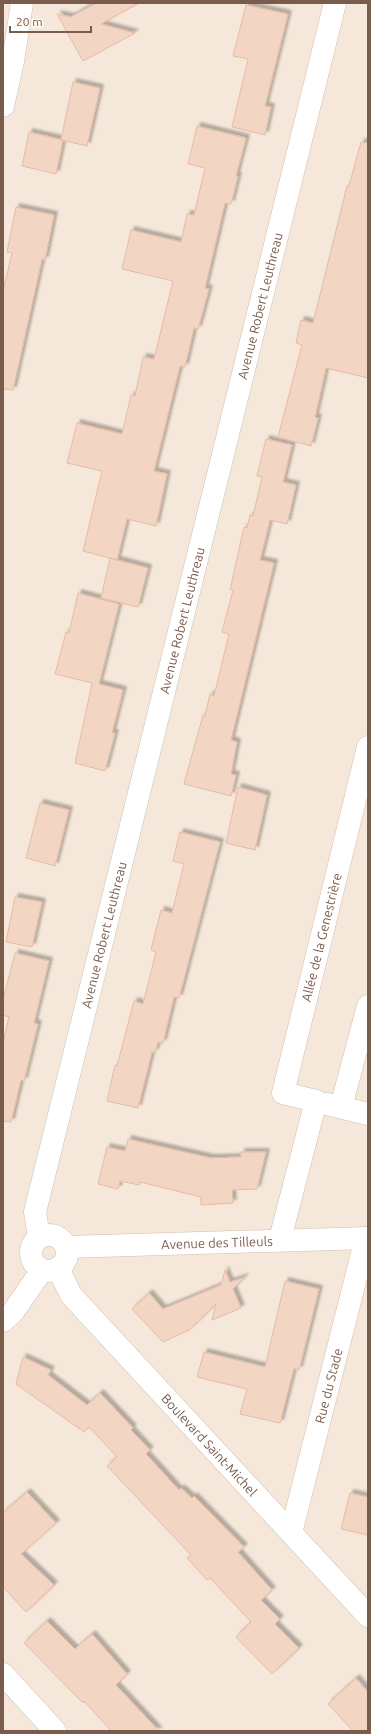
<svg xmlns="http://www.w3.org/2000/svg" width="371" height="1734" font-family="Ubuntu,sans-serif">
<defs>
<filter id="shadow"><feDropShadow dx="3.5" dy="-3.5" stdDeviation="1" flood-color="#0004"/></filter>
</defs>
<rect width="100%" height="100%" fill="#fdf6ec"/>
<!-- residential -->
<path fill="#f5e8da" d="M3,3H368V1731H3Z"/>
<!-- building -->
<path fill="#f3d5c3" stroke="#e6bba3" filter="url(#shadow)" d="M96,3H139L101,24L135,33L83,61L57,14L71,17Z
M246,5L288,14L265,106L271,107L265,135L232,127L248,59L233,56Z
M73,82L100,88L87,146L61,140Z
M197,126L246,138L236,176H238L231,204L225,203L205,288L209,289L198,329L194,328L185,367L180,366L154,471L167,474L156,526L127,519L117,560L83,551L102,471L67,463L77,423L122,434L131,395L135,396L143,357L154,359L173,281L122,269L131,230L181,242L187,214L194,215L205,168L188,164Z
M29,132L63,140L56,174L22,166Z
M361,142L368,143V378L326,368L315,417L318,418L311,446L278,437L302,345L296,343L301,320L313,323L347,186H349Z
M16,207L54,215L45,260L42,259L13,390L3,389V291L12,253L7,252Z
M266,439L292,445L283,482L296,485L287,524L270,520L260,560L274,563L231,740L237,742L231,774L236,775L231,796L184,784L203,715L205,716L210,694L214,696L229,634L222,632L233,590H230L244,527L247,528L250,515L253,516L262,477L257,476Z
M110,558L148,568L138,607L101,598Z
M78,593L119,604L99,684L123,690L112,733H115L105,771L75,763L92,683L55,674L66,632L69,633Z
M238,787L267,795L255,850L226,843Z
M40,803L69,810L55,866L26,858Z
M180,832L220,842L179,998L174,997L163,1043L158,1042L155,1052H152L138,1108L107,1101L115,1065L117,1066L134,1001L143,1004L156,952L151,950L161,910L172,913L184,864L173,861Z
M15,897L42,902L32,947L6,942Z
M15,953L49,961L34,1023L38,1024L24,1081L21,1080L11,1122L3,1121V1043L9,1017L3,1015V1000Z
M128,1139L211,1158L241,1157V1152H266L257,1189L232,1190L233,1203L201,1205V1197L140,1182L139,1185L120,1181L118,1189L98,1184L107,1147L125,1151Z
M225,1270L230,1282L245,1277L233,1289L241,1308L212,1320L216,1304L189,1330L163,1342L132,1309L149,1293L163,1309L221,1285Z
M285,1281L319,1289L299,1370L294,1368L280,1423L240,1414L247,1389L197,1377L204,1352L265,1367Z
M23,1357L51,1370L48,1375L87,1405L100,1393L133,1428L131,1430L150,1450L146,1454L179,1490L181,1488L192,1498L194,1496L244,1547L238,1552L272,1590L261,1600L280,1619L275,1624L299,1648L272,1674L236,1637L251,1622L210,1578L207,1580L187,1558L191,1555L107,1466L117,1457L89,1427L84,1432L16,1384Z
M27,1492L56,1523L21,1554L54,1585L26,1612L3,1587V1513Z
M350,1493L368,1497V1535L341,1529Z
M47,1621L75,1649L92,1634L127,1674L116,1685L159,1731H111L84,1701L83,1703L24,1643Z
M356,1678L368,1692V1731H353L328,1704Z"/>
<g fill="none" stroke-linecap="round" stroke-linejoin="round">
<defs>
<g id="minor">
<path d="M3,106L13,61L22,3"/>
<path d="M327,1104L368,1114"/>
<path d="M341,1107L368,1006"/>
<circle cx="49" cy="1253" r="18"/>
<path id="s1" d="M39,1237L35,1212L335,3"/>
<path id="s2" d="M280,1239L316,1101L283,1093L368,747"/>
<path id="s3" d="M66,1247L368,1238"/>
<path id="s4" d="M58,1268L71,1295L368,1616"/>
<path d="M3,1321L13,1312L42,1270"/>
<path id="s5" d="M291,1533L366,1238"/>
<path d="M3,1674L55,1731"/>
</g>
</defs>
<!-- minor casing -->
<use href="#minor" stroke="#d1beb0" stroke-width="23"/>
<!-- minor -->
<use href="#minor" stroke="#fff" stroke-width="22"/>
</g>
<g text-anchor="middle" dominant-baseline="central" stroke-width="3" stroke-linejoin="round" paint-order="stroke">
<!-- street labels -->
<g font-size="13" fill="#7a5c4d" stroke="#fffaf3">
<text stroke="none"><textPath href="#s1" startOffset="959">Avenue Robert Leuthreau</textPath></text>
<text stroke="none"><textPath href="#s1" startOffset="635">Avenue Robert Leuthreau</textPath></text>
<text stroke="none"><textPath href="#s1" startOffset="311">Avenue Robert Leuthreau</textPath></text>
<text stroke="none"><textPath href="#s2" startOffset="337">Allée de la Genestrière</textPath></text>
<text stroke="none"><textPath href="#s3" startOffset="151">Avenue des Tilleuls</textPath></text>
<text stroke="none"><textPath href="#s5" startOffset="152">Rue du Stade</textPath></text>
<text stroke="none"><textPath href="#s4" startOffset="234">Boulevard Saint-Michel</textPath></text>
</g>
</g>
<!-- border -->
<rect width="371" height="1734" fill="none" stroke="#7a5c4d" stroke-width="8"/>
<!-- scale -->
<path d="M10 26v6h81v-6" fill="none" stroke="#7a5c4d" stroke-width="2"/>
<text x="16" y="26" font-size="12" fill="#7a5c4d" stroke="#fffaf3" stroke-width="3" paint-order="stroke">20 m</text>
</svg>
